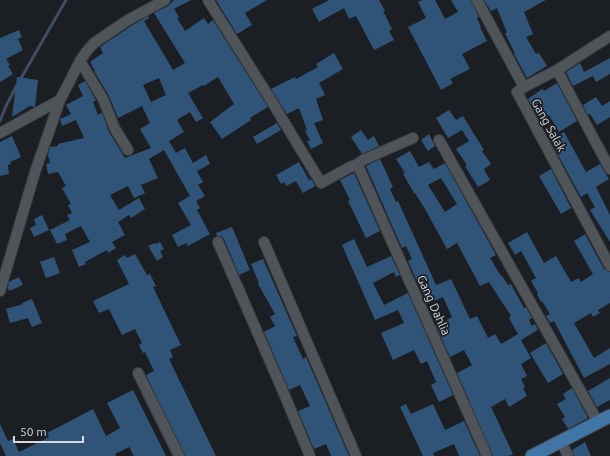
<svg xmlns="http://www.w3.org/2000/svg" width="610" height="456" font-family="Ubuntu,sans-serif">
<rect width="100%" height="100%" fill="#1b1f24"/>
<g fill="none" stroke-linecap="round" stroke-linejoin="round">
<!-- stream -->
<path stroke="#414d5e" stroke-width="3" d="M20,80L66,0
M0,121L6,106L17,85"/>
</g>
<!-- building -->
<path fill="#2f5477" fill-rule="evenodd" d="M174,0H191L174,9L179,17L177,18L185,31L204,18L208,24L213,20L268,107L250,118L251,120L222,139L210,122L234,104L218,77L204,86L203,85L188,93L203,118L196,122L190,112L177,120L184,132L169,141L176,153L185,148L193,163L206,155L210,164L197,171L203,182L198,185L205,196L196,201L200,208L197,210L210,234L188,246L186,243L178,247L172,235L191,225L178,203L190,196L164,150L149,159L158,178L141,185L145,193L134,198L128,186L110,195L119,210L139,198L145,209L131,218L129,215L118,222L125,235L112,242L116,248L108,253L107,250L85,262L86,264L79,267L72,250L90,242L81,226L65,234L67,240L57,244L50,230L70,220L67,215L72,213L68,205L71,204L62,188L66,186L58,172L48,174L46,164L50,163L48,155L50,147L58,146V144L84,138L76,120L62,126L60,119L71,114L66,105L83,96L78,85L85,81L96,100L93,102L98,115L102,113L109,132L125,158L151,148L140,129L150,123L142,106L118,118L109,96L94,71H95L90,62L103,53L100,47L131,26L148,16L149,18L144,21L173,70L185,63L154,13L168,6ZM159,78L166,95L151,102L143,85Z
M216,0H267L245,13L252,25L237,34Z
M329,0H379L385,11H383L392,29L389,31L394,40L374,50L356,16L349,19L344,8L319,22L312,9Z
M422,0H435L445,19L458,12L451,0H471L479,17L477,18L481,27H480L487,41L462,54L470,69L450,79L453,83L441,90L408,27L426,18L418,2Z
M484,0H546L524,12L533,34L526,37L536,54L539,53L547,66L527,78L514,54H515L505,33H507L497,8L491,11Z
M19,30L22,37L18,39L23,50L6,59L10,65L8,66L13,74L0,82V38Z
M334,53L343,69L319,83L325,95L316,99L323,120L314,123L323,143L311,149L307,141L310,140L305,131L307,130L299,108L287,114L271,89L295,77L296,79L318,67L316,64Z
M610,58V74L596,82L593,76L573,86L566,72L580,63L584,72Z
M17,77L38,80L35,107L30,106L12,117Z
M557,83L577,121L559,132L549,115L539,120L528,99L542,89L544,91Z
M596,97L602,106L610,101V117L597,125L590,114L588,115L583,105Z
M449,110L456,120L463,116L484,150L482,151L491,164L484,169L490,180L478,187L465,166L467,165L456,149L469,141L462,130L448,138L436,118Z
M277,123L281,130L257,144L253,137Z
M361,130L368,140L374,136L379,146L362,154L351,137Z
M564,132L586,172L600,164L609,179L596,187L610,215V242L590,210L595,207L587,193L581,197L550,140Z
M429,134L435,146L428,151L421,140Z
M12,136L21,157L10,162L11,164L8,165L9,174L0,176V142Z
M410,151L419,167L429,162L434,169L445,163L496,255L490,258L501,276H502L508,285L511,284L524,308L526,307L532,318L529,320L532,326L535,324L538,330L521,340L531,358L521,364L527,376L521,379L525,387L523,388L527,396L509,407L505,399L491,407L513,454L509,456H493L457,373L472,365L464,350L450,357L436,326L452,317L443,297L427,304L408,261L412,259L406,246L402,248L366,166L380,159L393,187L390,189L396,202L398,201L436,285L451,279L470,319L477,316L488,338L495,334L501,344L518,334L509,318L511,316L489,282L480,286L457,243L447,249L425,209L415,193H414L403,174L405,173L396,159ZM441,178L457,204L445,212L428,185Z
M299,162L309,180L311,179L315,186L303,193L296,181L286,186L284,182L281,184L276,175Z
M551,169L571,208L561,214L539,176Z
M354,173L380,231L366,238L348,201L350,200L340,180Z
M42,215L49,230L34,237L30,228L36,225L34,219Z
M232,227L250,270L239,275L224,239L222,237L217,236L216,233Z
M527,232L544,263L556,256L571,282L579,278L581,282L593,274L574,241L585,234L604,269L610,272V303L598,310L600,313L593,317L591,313L574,323L594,358L610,348V364L584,378L554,321L550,323L546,316L550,314L542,301L541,302L537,294L538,293L531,281L536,278L521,251L515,255L508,243Z
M354,239L367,267L391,256L400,275L396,277L394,272L373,283L384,305L408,293L453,395L439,402L431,385L436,382L427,361L421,364L414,350L393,360L381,333L404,323L398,310L375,320L342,245Z
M160,242L164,249L160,251L163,257L157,261L148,246L155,243L156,244Z
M135,254L147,275L150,274L156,286L153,287L181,345L170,350L173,357L169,359L216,456H185L146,375L154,371L145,352L143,353L139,345L142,343L135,329L122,335L109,309L99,313L93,301L129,284L117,260L125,255L127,258Z
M54,257L60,273L46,278L40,262Z
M263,259L297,336L293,337L303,359L306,357L349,456H331L326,444L314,449L298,411L310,406L300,385L289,390L264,332L275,326L270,317L275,314L258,284L259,283L251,264Z
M19,277L23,285L9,291L8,288L9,282Z
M32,299L42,323L32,327L28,318L10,323L6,309L23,304L22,303Z
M546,343L563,374L548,383L530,353Z
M610,378V400L597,407L588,391Z
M572,388L588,418L568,429L562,419L565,417L557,404L566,399L563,394Z
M133,390L166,456H134L129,447L115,454L116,456H6L0,443V424L8,441L13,439L19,452L49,437L47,433L93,409L106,436L120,428L107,403Z
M406,404L411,414L433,404L445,430L464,421L480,456H459L454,444L433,453L434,456H423L400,407Z
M585,442L591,456H574L572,450Z"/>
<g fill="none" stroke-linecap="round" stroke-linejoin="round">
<defs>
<path id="minor" d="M208,0L269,97L321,183L352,166L356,165L363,160L413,138
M477,0L524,87
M610,36L557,70L524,87L517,92L610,266
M80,61L103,99L115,129L128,150
M557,70L610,169
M0,133L60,100L80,61L86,52L94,43L128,20L165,0
M439,140L598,422
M356,165L360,170L487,456
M218,242L282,389L310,456
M264,242L356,456
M0,291L35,172L60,100
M138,373L179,456
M561,441L568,456"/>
<path id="major" d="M532,456L610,416"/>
</defs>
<!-- minor casing -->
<use href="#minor" stroke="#383b3f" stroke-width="12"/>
<!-- major casing -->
<use href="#major" stroke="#383b3f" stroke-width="15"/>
<!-- minor -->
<use href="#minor" stroke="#4f5459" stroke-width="10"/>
<!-- major -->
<use href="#major" stroke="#4075a5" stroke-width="13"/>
</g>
<g text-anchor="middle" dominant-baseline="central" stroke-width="3.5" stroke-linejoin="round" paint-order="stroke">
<!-- street labels -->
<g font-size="12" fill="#d8dbde" stroke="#1b1f24">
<text transform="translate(549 125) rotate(61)">Gang Salak</text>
<text transform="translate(434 305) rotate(66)">Gang Dahlia</text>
</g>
</g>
<!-- scale -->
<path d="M14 436v6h69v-6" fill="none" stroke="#d8dbde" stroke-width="2"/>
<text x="20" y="436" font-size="12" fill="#d8dbde" stroke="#1b1f24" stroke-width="3" paint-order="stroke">50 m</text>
</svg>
